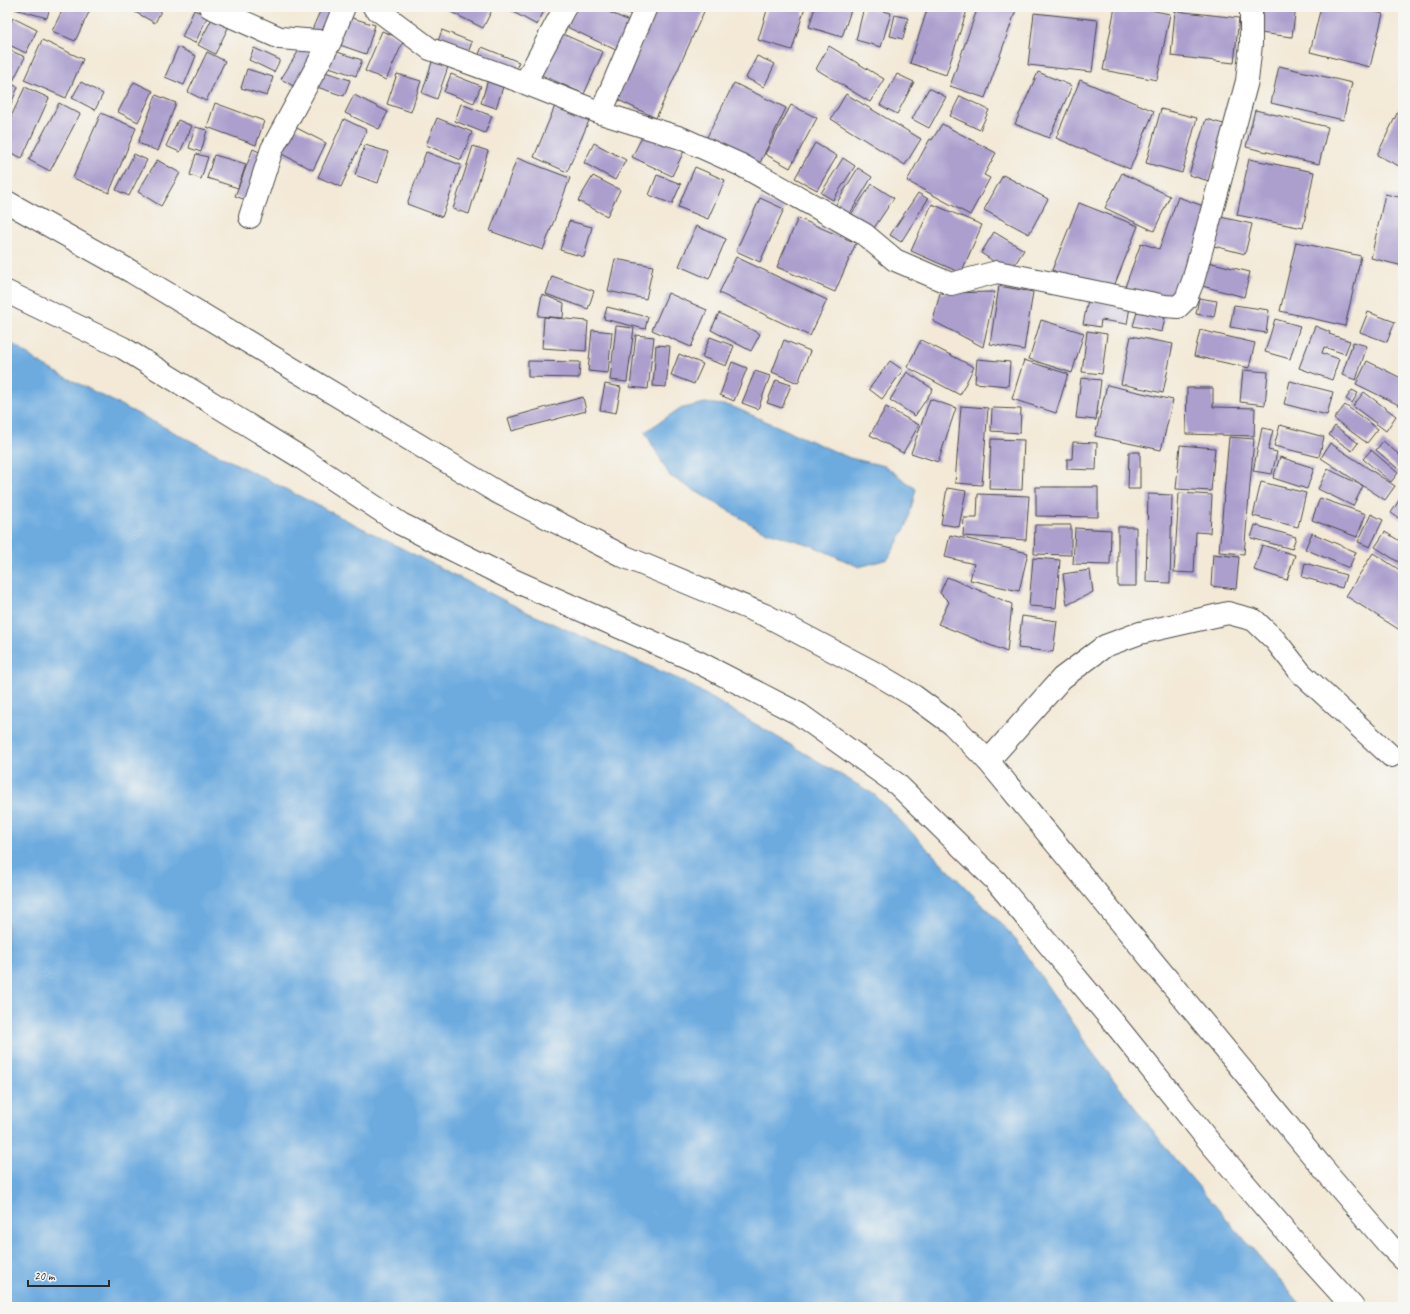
<svg xmlns="http://www.w3.org/2000/svg" width="1410" height="1314" font-family="Caveat,sans-serif">
<rect width="100%" height="100%" fill="#f6f6f2"/>
<filter id="ink" filterUnits="userSpaceOnUse"><feTurbulence type="fractalNoise" baseFrequency=".025" numOctaves="2"/><feDisplacementMap in="SourceGraphic" scale="8" xChannelSelector="R" yChannelSelector="G"/><feConvolveMatrix kernelMatrix="1 2 1 2 8 2 1 2 1" color-interpolation-filters="sRGB"/></filter>
<filter id="wash" filterUnits="userSpaceOnUse"><feTurbulence type="fractalNoise" baseFrequency=".012" numOctaves="4" result="noise"/><feDisplacementMap in="SourceGraphic" scale="16" xChannelSelector="R" yChannelSelector="G"/><feGaussianBlur stdDeviation="0.9" result="paint"/><feColorMatrix in="noise" values="0 0 0 0 0 0 0 0 0 0 0 0 0 0 0 0 0 1.4 0 .05"/><feComposite in="paint" operator="in"/></filter>
<g filter="url(#wash)">
<rect width="100%" height="100%" fill="#f3e9d6"/>
<!-- water -->
<path fill="#6dabdf" stroke="#4c6b85" d="M7,340L44,366L529,613L683,681L875,795L1016,939L1089,1048L1174,1158L1303,1307H319L316,1306L303,1307H7Z
M705,403L731,406L850,458L885,466L916,489L907,525L888,559L859,567L813,546L761,530L670,476L645,432L679,409Z"/>
<g id="blocks">
<!-- building -->
<path fill="#ac9fce" d="M16,7H50L47,18L15,9Z
M64,7H84L90,10L75,41L52,31Z
M126,7H163L155,23Z
M322,7H327L336,11L323,40L310,34Z
M441,7H491L493,8L483,28Z
M504,7H546L537,25Z
M577,7H598L631,22L618,51L567,27Z
M616,7H640L636,17Z
M658,7H706L656,118L616,99Z
M768,7H805L792,50L758,40Z
M815,7H852L842,37L809,27Z
M864,7H869L891,13L881,47L856,40Z
M928,7H968L946,75L910,63Z
M978,7H1017L985,98L950,86Z
M1115,7H1134L1170,14L1157,80L1103,70Z
M1264,7H1296L1292,37L1260,33Z
M1321,7H1354L1383,14L1370,67L1310,52Z
M194,10L208,16L195,43L182,37Z
M1175,11L1239,18L1234,63L1171,56Z
M1034,13L1098,20L1092,72L1028,65Z
M214,15L230,24L215,54L198,45Z
M895,15L908,18L903,39L890,36Z
M346,16L375,25L366,54L337,44Z
M13,18L37,30L26,53L7,44V29Z
M442,30L472,42L466,58L436,47Z
M382,31L404,40L386,80L365,71Z
M556,31L603,52L584,94L537,73Z
M42,40L83,59L66,98L24,80Z
M829,46L884,79L870,102L816,69Z
M178,47L196,56L184,85L165,77Z
M301,47L314,55L295,87L281,79Z
M482,47L519,62L513,76L476,61Z
M254,48L280,60L274,72L249,60Z
M7,49L25,57L13,81L7,77Z
M331,50L362,60L356,76L326,66Z
M207,52L225,61L206,101L188,92Z
M757,56L775,64L764,87L746,78Z
M433,59L449,64L437,99L422,93Z
M1279,66L1352,83L1343,120L1271,103Z
M247,69L273,77L267,96L241,88Z
M319,70L350,80L344,96L314,86Z
M1038,72L1072,86L1049,138L1015,124Z
M490,73L506,78L496,108L481,103Z
M397,74L421,81L411,112L387,104Z
M451,74L481,86L474,103L444,92Z
M897,74L914,82L897,114L880,105Z
M1080,80L1154,111L1130,169L1056,138Z
M7,82L18,87L9,109H7Z
M81,82L103,94L95,110L72,98Z
M134,82L153,91L138,122L118,112Z
M734,83L786,108L759,165L706,139Z
M25,87L49,98L22,158L7,151V125Z
M929,88L946,97L929,128L912,119Z
M846,94L921,139L905,165L831,119Z
M156,95L176,103L158,151L138,143Z
M354,95L388,112L379,129L345,113Z
M960,96L989,110L980,130L950,116Z
M557,101L591,116L567,172L534,157Z
M1403,101V168L1377,155Z
M59,103L80,114L50,171L29,160Z
M215,103L264,121L256,145L207,127Z
M461,104L492,116L485,133L455,121Z
M791,105L817,118L790,168L765,154Z
M1161,109L1197,118L1182,173L1146,163Z
M1255,110L1328,127L1319,164L1246,147Z
M101,113L136,128L109,193L73,178Z
M437,118L472,132L461,160L426,145Z
M344,119L367,130L341,187L318,177Z
M1206,119L1227,125L1209,181L1189,175Z
M178,120L192,126L180,152L166,146Z
M289,124L326,143L313,170L276,151Z
M942,124L996,153L984,175L990,178L970,215L907,181L930,139L932,140Z
M195,127L207,130L201,152L189,148Z
M645,131L684,151L672,176L632,157Z
M594,143L626,160L615,180L584,163Z
M815,143L837,156L817,190L795,178Z
M365,145L388,152L378,183L355,175Z
M473,146L488,151L469,214L453,209Z
M253,149L264,154L246,200L235,196Z
M426,152L461,165L442,217L407,204Z
M134,154L147,160L129,196L116,190Z
M196,154L208,157L201,179L190,175Z
M214,155L246,164L238,188L207,178Z
M517,158L570,178L543,250L490,231Z
M843,158L855,166L833,200L821,193Z
M1249,159L1314,172L1303,228L1237,215Z
M157,160L180,173L161,206L138,192Z
M695,167L725,180L708,219L678,207Z
M858,168L872,177L849,215L835,206Z
M1122,173L1170,196L1154,231L1105,208Z
M657,175L681,184L672,204L649,195Z
M1003,175L1048,199L1029,234L984,210Z
M593,176L620,190L607,216L578,201Z
M872,184L894,198L872,231L850,216Z
M918,193L928,199L901,242L890,235Z
M1385,194L1403,198V266L1371,258Z
M1178,197L1209,208L1174,304L1125,287L1141,243L1159,249Z
M760,198L784,209L760,262L736,251Z
M1079,203L1138,226L1111,294L1052,270Z
M932,204L982,225L961,273L911,251Z
M1216,216L1252,224L1245,254L1210,245Z
M798,218L856,243L835,292L777,267Z
M569,221L592,227L584,257L560,250Z
M696,226L726,239L709,279L679,266Z
M994,232L1024,250L1010,272L981,253Z
M1296,242L1361,256L1345,326L1280,311Z
M736,257L827,300L810,336L719,293Z
M615,259L653,266L646,299L608,291Z
M1208,262L1250,272L1244,297L1202,286Z
M552,276L594,291L588,309L546,294Z
M999,286L1033,292L1024,350L990,344Z
M995,292L983,347L933,321L940,293Z
M668,293L707,310L691,347L652,330Z
M542,294L564,303L563,318L538,316Z
M1199,298L1217,301L1214,317L1196,314Z
M1088,300L1130,307L1127,324L1101,320L1100,327L1083,324Z
M1234,305L1269,310L1266,333L1230,327Z
M607,307L648,317L645,329L604,319Z
M1137,312L1165,317L1162,332L1133,326Z
M1368,312L1395,322L1387,342L1360,332Z
M719,313L760,334L751,351L711,330Z
M544,317L588,321L586,351L542,348Z
M1275,319L1300,326L1290,359L1265,352Z
M1041,320L1084,333L1072,373L1029,359Z
M616,326L634,328L627,382L610,380Z
M1315,326L1330,332L1329,334L1350,341L1345,354L1324,347L1322,353L1339,359L1332,380L1299,368Z
M592,330L612,332L608,373L588,371Z
M1200,330L1255,343L1249,368L1194,356Z
M1087,331L1107,334L1102,374L1082,372Z
M636,335L654,337L648,389L630,387Z
M1131,336L1173,344L1163,393L1121,384Z
M710,337L734,346L726,366L702,357Z
M784,340L810,351L798,383L772,372Z
M921,340L974,367L960,395L907,367Z
M1353,342L1367,346L1356,380L1342,375Z
M656,345L670,346L666,387L653,386Z
M679,354L703,364L694,384L671,375Z
M977,359L1010,362L1008,386L975,383Z
M1024,360L1068,374L1056,413L1012,399Z
M528,361L580,362L579,378L528,377Z
M890,361L903,370L882,399L869,389Z
M1367,361L1403,379V407L1356,384Z
M732,362L747,368L734,401L720,395Z
M1243,370L1268,372L1265,405L1240,402Z
M755,371L770,376L758,409L742,403Z
M907,372L933,389L915,416L890,400Z
M1081,378L1101,380L1096,420L1076,418Z
M776,380L791,385L782,408L767,403Z
M1290,381L1333,392L1327,415L1284,404Z
M605,384L621,387L616,413L600,410Z
M1107,385L1173,400L1161,450L1095,436Z
M1187,388H1213V407L1255,408L1254,436L1186,434Z
M1352,390L1358,393L1352,403L1346,399Z
M1364,392L1396,416L1386,431L1353,406Z
M583,397L586,411L512,431L508,418Z
M930,399L956,408L938,462L911,453Z
M1345,405L1378,429L1367,443L1334,419Z
M961,406L988,408L982,485L955,483Z
M886,407L919,425L903,453L870,435Z
M992,408L1021,409L1020,433L991,431Z
M1280,425L1324,437L1319,457L1274,446Z
M1335,426L1358,443L1352,451L1329,435Z
M1262,428L1273,430L1268,450L1277,452L1272,474L1253,471Z
M1229,437L1254,439L1244,554L1219,552Z
M991,439L1024,440L1022,490L989,489Z
M1383,441L1403,458V473L1376,450Z
M1073,442L1097,443L1096,470L1067,469V459H1072Z
M1330,443L1395,486L1385,500L1321,458Z
M1180,445L1215,448L1211,491L1176,489Z
M1371,450L1398,473L1391,482L1363,459Z
M1129,452H1140V489H1128Z
M1280,457L1314,468L1307,489L1273,478Z
M1328,469L1363,486L1353,506L1318,489Z
M1261,482L1306,493L1298,527L1253,516Z
M1036,487H1098V517L1036,516Z
M947,488L966,491L959,527L941,524Z
M1179,493L1212,495L1210,533L1196,532L1194,573L1174,572Z
M978,494L1029,496L1026,540L963,536L964,518H977Z
M1148,494L1172,495L1170,583L1146,582Z
M1403,494V521L1391,513Z
M1320,498L1366,514L1357,537L1312,520Z
M1371,514L1383,520L1370,547L1358,542Z
M1035,525H1071V555L1034,554Z
M1255,525L1296,537L1292,549L1251,538Z
M1118,527H1136V586H1118Z
M1075,528L1111,530L1110,565L1073,564Z
M1385,532L1403,543V565L1375,547Z
M1312,533L1356,552L1349,568L1305,549Z
M950,535L1028,553L1019,591L970,580L974,564L945,557Z
M1262,545L1295,555L1287,580L1254,570Z
M1373,553L1403,572V632L1346,596Z
M1213,554L1239,557L1236,589L1211,586Z
M1033,558L1060,560L1056,608L1029,606Z
M1305,563L1346,575L1342,588L1302,577Z
M1090,570L1093,592L1067,605L1063,574Z
M947,577L1012,604L1007,652L938,624L949,602L940,593Z
M1022,616L1057,621L1053,652L1018,648Z"/>
</g>
</g>
<g filter="url(#ink)">
<use href="#blocks" fill-opacity="0" stroke="#494845" stroke-width="1"/>
<g fill="none" stroke-linecap="round" stroke-linejoin="round">
<defs>
<path id="minor" d="M210,7L280,38L330,42
M374,7L430,49L525,83L601,113L681,138L741,165L864,234L895,260L951,284L997,272L1165,306L1178,307L1186,299L1193,281L1247,81L1251,44V7
M525,83L565,7
M601,113L646,7
M250,217L272,149L330,42L344,7
M7,292L123,348L300,457L401,524L513,580L698,662L799,714L897,784L995,880L1119,1029L1212,1145L1305,1254L1353,1307
M988,761L1062,678L1105,646L1140,633L1228,613L1254,620L1275,640L1301,673L1391,756"/>
<path id="major" d="M7,202L132,272L497,492L623,556L767,616L877,674L914,696L952,724L988,761L1322,1167L1388,1244L1403,1259"/>
</defs>
<!-- minor casing -->
<use href="#minor" stroke="#494845" stroke-width="24"/>
<!-- major casing -->
<use href="#major" stroke="#494845" stroke-width="24"/>
<!-- minor -->
<use href="#minor" stroke="#fff" stroke-width="22"/>
<!-- major -->
<use href="#major" stroke="#fff" stroke-width="22"/>
</g>
</g>
<!-- margin -->
<rect width="1410" height="1314" fill="none" stroke="#f6f6f2" stroke-width="24"/>
<!-- scale -->
<path d="M28 1280v6h81v-6" fill="none" stroke="#2b2b2b" stroke-width="2"/>
<text x="34" y="1280" font-size="12" fill="#2b2b2b" stroke="#f6f6f2" stroke-width="3" paint-order="stroke">20 m</text>
</svg>
